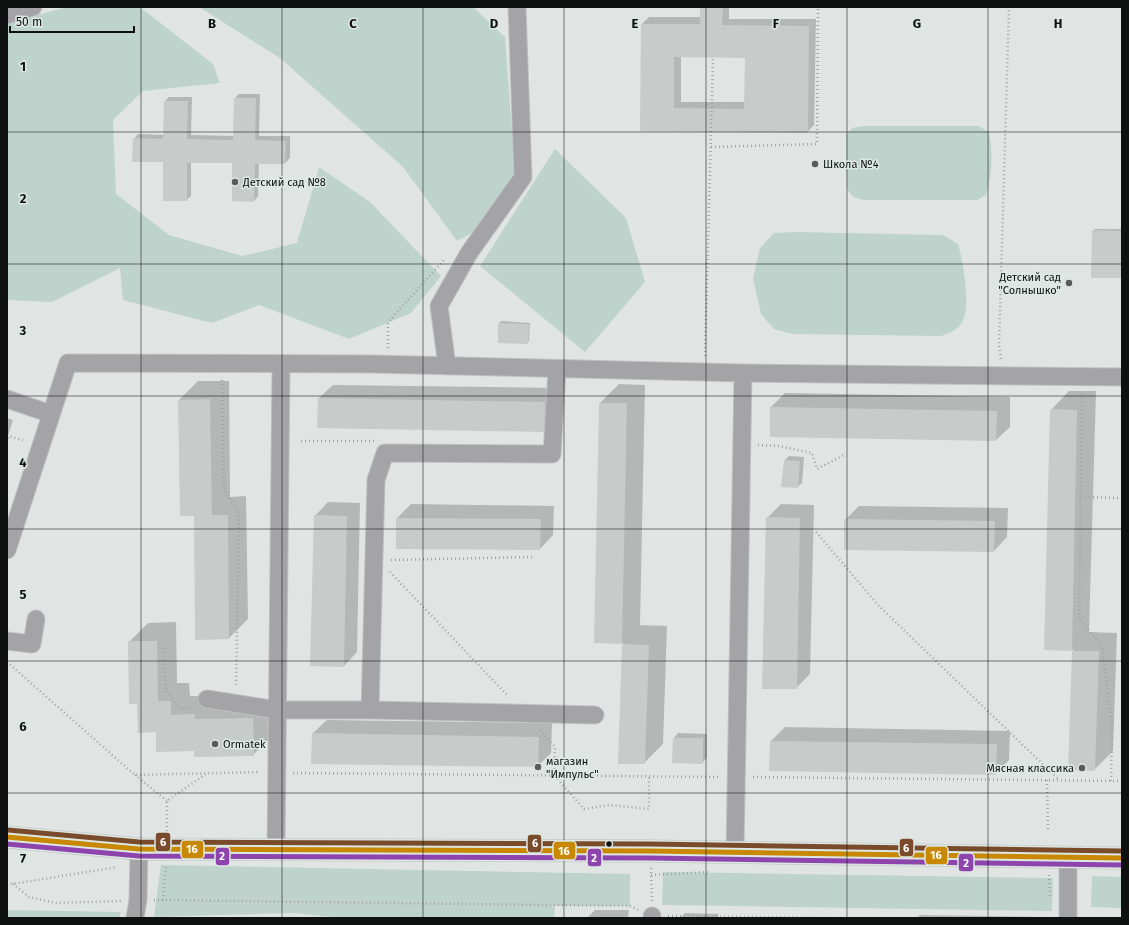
<svg xmlns="http://www.w3.org/2000/svg" width="1129" height="925" font-family="'Fira Sans',sans-serif">
<rect width="100%" height="100%" fill="#e0e5e3"/>
<!-- green -->
<path fill="#bed3cc" d="M67,7H140L213,64L220,83L143,91L113,120L116,194L169,235L242,256L297,243L319,167L370,202L441,276L411,313L349,339L259,305L212,323L123,300L120,268L52,302L7,300V23Z
M199,7H473L505,37L515,174L472,233L457,241L403,167L280,58Z
M864,126H978L989,132C993,151 992,177 986,195L977,200H863L853,197L847,189L846,163V135L852,128Z
M555,149L626,218L645,282L585,352L480,266Z
M795,232L943,235L958,244C963,260 970,302 964,318C960,329 951,333 941,336L793,334L774,329L761,314L753,278L760,248L774,233Z
M161,865L630,874V906H555L554,918H340L293,913L154,917Z
M663,872L1053,878L1052,911L662,905Z
M1092,876L1122,877V908L1091,907Z
M7,910L121,912L119,918H7Z"/>
<!-- shadow -->
<path fill="#0003" fill-rule="evenodd" d="M701,7H729V19H816L814,125L807,132L641,130L642,24L649,17H701ZM681,56L746,57L745,102H681Z
M239,94H260L259,136H290V158L285,163H259L258,196L254,201L233,162H191V196L186,200L164,161L134,139L138,134L164,135L165,101L169,97H192L191,135L234,136L235,98Z
M1095,229H1122V277L1093,231Z
M501,321L530,323L529,341L527,343L499,323Z
M198,381H229L230,497L246,496L248,619L229,638L179,400Z
M619,384L645,385L640,625L667,626L663,744L644,763L623,643L595,642L600,403Z
M333,385L558,388L557,418L544,431L319,398Z
M1069,391H1096L1089,632L1117,633L1113,751L1094,770L1073,651L1074,650L1045,649L1051,410Z
M785,393L1010,397V427L996,440L771,436V407Z
M7,418L13,420L7,439Z
M789,456L804,457L802,483L797,487L785,460Z
M328,502L360,503L357,652L344,666L315,516Z
M411,504L554,506L553,535L540,549L397,518Z
M781,504L814,505L810,674L796,688L767,518Z
M859,506L1008,508L1007,537L994,551L845,520Z
M176,622L177,683H189L190,696H213L214,700L272,699V736L253,755L195,750L157,731L138,703L129,642L148,623Z
M327,720L552,723L551,753L538,766L313,733Z
M785,727L1010,731L1009,760L996,774L771,770V741Z
M678,733L707,734V758L702,763L673,762L674,738Z
M595,910H629L628,918H587Z
M685,913L718,914V918H680Z
M920,915L1042,917V918H917Z
M849,917H881V918H848Z"/>
<!-- building -->
<path fill="#c7cbc9" fill-rule="evenodd" d="M700,7H723L722,25L809,26L808,133L640,131L641,24H700ZM674,57L745,58L744,109L674,108Z
M234,98H256L255,140L286,141L285,164H255L254,202L232,201V163H187V201H163V162H132L133,138L163,139L164,101H188L187,139L233,140Z
M1092,230L1122,231V278H1091Z
M498,323L529,324L528,344L498,343Z
M318,398L545,402L544,432L317,428Z
M210,399L212,515H228L229,639L195,640L194,516H180L178,400Z
M599,403H627L622,644L649,645L645,764H618L622,644L594,643Z
M770,407L997,411L996,441L770,437Z
M1050,409L1077,410L1072,651H1099L1095,771L1068,770L1072,651L1044,650Z
M784,460L800,461L798,488L781,487Z
M314,515L347,516L344,667L310,666Z
M766,517L800,518L797,689H762Z
M396,518L541,519L540,550L396,549Z
M844,519L995,521L994,552L844,550Z
M128,641H157L158,701H171V715L195,714V719L253,718L254,756L194,757V751L156,752V732L138,733L137,704H129Z
M312,733L539,737L538,767L311,764Z
M673,738H703V764L672,763Z
M770,741L997,744L996,775L769,771Z"/>
<g fill="none" stroke-linecap="round" stroke-linejoin="round">
<defs>
<path id="minor" d="M7,15L33,7
M447,366L439,306L469,253L523,177L517,7
M7,399L51,414
M7,550L68,363L373,364L743,373L1122,377
M7,641L32,644L36,619
M207,699L277,710H370L595,715
M370,710L376,480L385,453L552,454L557,369
M276,849L281,365
M735,853L743,373
M1068,857V918
M135,918L138,900L139,849
M652,918V916"/>
<path id="major" d="M7,837L139,849L650,851L1122,858"/>
</defs>
<!-- minor casing -->
<use href="#minor" stroke="#bfc2c1" stroke-width="19"/>
<!-- major casing -->
<use href="#major" stroke="#bfc2c1" stroke-width="23"/>
<!-- path -->
<path stroke="#a3a4a4" stroke-width="2.5" stroke-dasharray="1 3" stroke-linecap="butt" d="M711,147L817,144L818,7
M388,348V322L445,259
M705,356L713,58
M1001,359L999,346L1009,7
M222,380L224,489L239,514L236,687
M1082,393L1079,619L1102,646L1112,724L1111,781
M301,441H374
M7,442L9,436L25,441
M758,445L779,446L812,453L817,469L846,454
M1081,497L1122,498
M816,532L878,605L1059,780
M391,560L532,557
M390,572L508,696
M163,648L166,689L178,708H195
M7,662L135,775L260,772
M540,730L555,747L554,775L584,809L609,805L649,809V776
M293,773L720,777
M135,775L167,801
M753,777L1122,781
M1047,780L1048,829
M167,831V801L207,773
M651,868L652,901
M651,875L710,872
M1049,875L1050,896
M7,882L13,884L117,867
M13,884L29,897L56,903L121,901
M154,900L630,906L638,910
M163,900L166,866
M668,916L829,918"/>
<!-- minor -->
<use href="#minor" stroke="#a4a3a6" stroke-width="17"/>
<!-- major -->
<use href="#major" stroke="#a6a5a8" stroke-width="21"/>
<defs>
<path id="bus-1" d="M7,837L139,849L650,851L1122,858"/>
<path id="bus-2" d="M7,844L139,856L650,858L1122,865"/>
<path id="bus-3" d="M8,830L139,842L650,844L1122,851"/>
</defs>
<!-- bus-1 casing -->
<use href="#bus-1" stroke="#dde8e4" stroke-width="8"/>
<!-- bus-2 casing -->
<use href="#bus-2" stroke="#dde8e4" stroke-width="8"/>
<!-- bus-3 casing -->
<use href="#bus-3" stroke="#dde8e4" stroke-width="8"/>
<!-- bus-1 -->
<use href="#bus-1" stroke="#c88803" stroke-width="5"/>
<!-- bus-2 -->
<use href="#bus-2" stroke="#8e44ad" stroke-width="5"/>
<!-- bus-3 -->
<use href="#bus-3" stroke="#7a4b2a" stroke-width="5"/>
</g>
<!-- grid -->
<path fill="none" stroke="#0e1110" stroke-width="1" stroke-opacity="0.55" d="M141,7V918M282,7V918M423,7V918M564,7V918M706,7V918M847,7V918M988,7V918M7,132H1122M7,264H1122M7,396H1122M7,529H1122M7,661H1122M7,793H1122"/>
<!-- markers -->
<g fill="#585b5a" stroke="#dde8e4" stroke-width="1.5">
<circle cx="815" cy="164" r="4"/>
<circle cx="235" cy="182" r="4"/>
<circle cx="1069" cy="283" r="4"/>
<circle cx="215" cy="744" r="4"/>
<circle cx="538" cy="767" r="4"/>
<circle cx="1082" cy="768" r="4"/>
</g>
<circle fill="#0e1110" stroke="#dde8e4" stroke-width="1.5" cx="609" cy="844" r="3.5"/>
<g text-anchor="middle" dominant-baseline="central" stroke-width="3" stroke-linejoin="round" paint-order="stroke">
<!-- poi labels -->
<g font-size="11" fill="#0e1110" stroke="#dde8e4" text-anchor="start">
<text x="823" y="164">Школа №4</text>
<text x="243" y="182">Детский сад №8</text>
<text x="1061" y="277" text-anchor="end">Детский сад<tspan x="1061" dy="13">"Солнышко"</tspan></text>
<text x="223" y="744">Ormatek</text>
<text x="546" y="761">магазин<tspan x="546" dy="13">"Импульс"</tspan></text>
<text x="1074" y="768" text-anchor="end">Мясная классика</text>
</g>
</g>
<g font-size="13" text-anchor="middle" font-weight="bold" fill="#0e1110" stroke="#dde8e4" stroke-width="3" stroke-linejoin="round" paint-order="stroke">
<text x="212" y="28">B</text>
<text x="353" y="28">C</text>
<text x="494" y="28">D</text>
<text x="635" y="28">E</text>
<text x="776" y="28">F</text>
<text x="917" y="28">G</text>
<text x="1058" y="28">H</text>
<text x="23" y="71">1</text>
<text x="23" y="203">2</text>
<text x="23" y="335">3</text>
<text x="23" y="467">4</text>
<text x="23" y="599">5</text>
<text x="23" y="731">6</text>
<text x="23" y="863">7</text>
</g>
<g stroke="#dde8e4" stroke-width="1.5">
<rect x="155" y="832" width="16" height="20" rx="4" fill="#7a4b2a"/>
<rect x="527" y="834" width="15" height="19" rx="4" fill="#7a4b2a"/>
<rect x="899" y="838" width="15" height="19" rx="4" fill="#7a4b2a"/>
<rect x="181" y="840" width="23" height="19" rx="4" fill="#c88803"/>
<rect x="553" y="841" width="23" height="19" rx="4" fill="#c88803"/>
<rect x="925" y="846" width="23" height="19" rx="4" fill="#c88803"/>
<rect x="215" y="847" width="15" height="19" rx="4" fill="#8e44ad"/>
<rect x="587" y="848" width="15" height="19" rx="4" fill="#8e44ad"/>
<rect x="958" y="853" width="16" height="19" rx="4" fill="#8e44ad"/>
</g>
<g font-size="11" text-anchor="middle" font-weight="bold" fill="#fff">
<text x="163" y="846">6</text>
<text x="535" y="847">6</text>
<text x="906" y="852">6</text>
<text x="192" y="853">16</text>
<text x="564" y="855">16</text>
<text x="936" y="859">16</text>
<text x="222" y="860">2</text>
<text x="594" y="862">2</text>
<text x="966" y="867">2</text>
</g>
<!-- border -->
<rect width="1129" height="925" fill="none" stroke="#0e1110" stroke-width="16"/>
<!-- scale -->
<path d="M10 26v6h124v-6" fill="none" stroke="#0e1110" stroke-width="2"/>
<text x="16" y="26" font-size="12" fill="#0e1110" stroke="#dde8e4" stroke-width="3" paint-order="stroke">50 m</text>
</svg>
